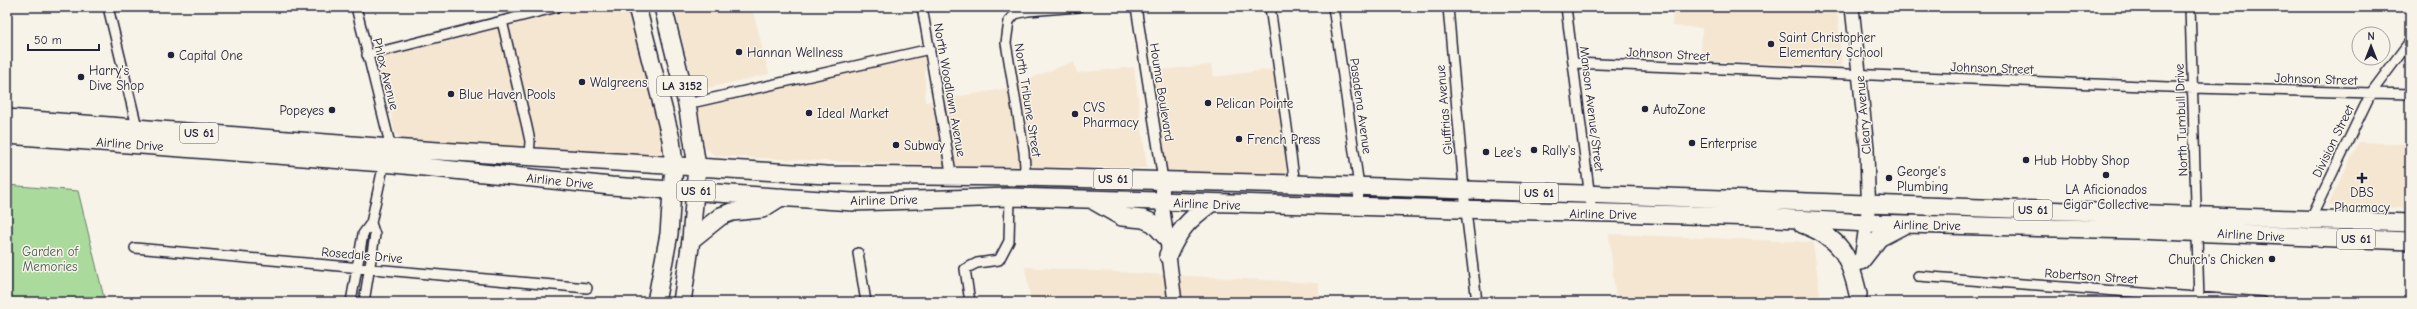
<svg xmlns="http://www.w3.org/2000/svg" width="2417" height="309" font-family="'Comic Neue',sans-serif">
<rect width="100%" height="100%" fill="#f7f3e8"/>
<filter id="ink" filterUnits="userSpaceOnUse"><feTurbulence type="fractalNoise" baseFrequency=".025" numOctaves="2"/><feDisplacementMap in="SourceGraphic" scale="8" xChannelSelector="R" yChannelSelector="G"/><feConvolveMatrix kernelMatrix="1 2 1 2 8 2 1 2 1" color-interpolation-filters="sRGB"/></filter>
<g filter="url(#ink)">
<!-- built -->
<path fill="#f5e6d2" d="M584,7H628L663,139L664,147L659,154L541,150L538,147L508,26Z
M674,7H752L769,74L695,91Z
M1673,7H1837L1842,66L1701,61L1702,28L1672,26Z
M499,28L526,137L523,145L514,147L403,139L396,135L377,59Z
M920,53L925,58V102L1004,89L1074,61L1077,73L1134,67L1147,168L956,166L801,160L716,156L705,148L696,107Z
M1211,65L1213,77L1273,69L1286,169L1285,175L1281,178L1168,173L1165,169L1149,71Z
M2359,142L2406,144L2404,208L2328,205Z
M1609,234L1813,242L1821,302H1616Z
M1025,267L1318,283L1321,302H1031Z"/>
<!-- green -->
<path fill="#abdb9c" stroke="#667e6c" d="M7,185L78,191L105,302H7Z"/>
<g fill="none" stroke-linecap="round" stroke-linejoin="round">
<defs>
<path id="street" d="M108,7L138,131
M922,7L952,178
M1136,7L1163,180
M1270,7L1295,184
M1333,7L1359,186L1358,208
M1448,7L1466,211L1477,302
M1566,7L1592,214
M2190,7L2199,301
M502,21L527,127L530,141L529,157
M367,55L558,7
M1573,63L2193,88L2410,94
M687,104L930,49
M1023,177L1025,167L1024,152L1006,43L1009,21L1015,14L1028,11L1078,7
M2309,222L2371,93L2410,41
M135,248L587,288
M858,253L866,302
M1918,276L2262,302
M351,302L363,234L371,223L384,163L391,148L356,7
M364,302L375,235L371,223
M970,302L965,269L977,263L999,260L1009,241L1010,197"/>
<path id="secondary" d="M1852,7L1867,148L1868,191L1869,205L1861,260
M1163,180L1162,202L1175,302"/>
<path id="highway" d="M637,7L671,139L674,165L669,234L656,302
M663,7L687,104L697,166L691,240L682,302
M7,118L391,148L826,175L1023,177L1295,184L2410,223
M7,135L384,163L611,186L853,202L1010,197L1759,217L1867,223L2135,230L2410,241
M1094,201L1122,217L1143,219L1153,223L1166,237
M1802,224C1841,238 1849,255 1858,294
M691,240L721,216L732,212L762,209L781,197
M1168,255C1179,230 1188,220 1210,204
M1861,261L1879,238L1902,226"/>
</defs>
<!-- street casing -->
<use href="#street" stroke="#22223b" stroke-width="12"/>
<!-- secondary casing -->
<use href="#secondary" stroke="#22223b" stroke-width="16"/>
<!-- highway casing -->
<use href="#highway" stroke="#22223b" stroke-width="20"/>
<!-- street -->
<use href="#street" stroke="#f7f3e8" stroke-width="9"/>
<!-- secondary -->
<use href="#secondary" stroke="#f7f3e8" stroke-width="13"/>
<!-- highway -->
<use href="#highway" stroke="#f7f3e8" stroke-width="17"/>
</g>
</g>
<!-- markers -->
<g fill="#22223b" stroke="#f7f3e8" stroke-width="1.5">
<circle cx="1771" cy="44" r="4"/>
<circle cx="739" cy="52" r="4"/>
<circle cx="171" cy="55" r="4"/>
<circle cx="81" cy="77" r="4"/>
<circle cx="582" cy="82" r="4"/>
<circle cx="451" cy="94" r="4"/>
<circle cx="1208" cy="103" r="4"/>
<circle cx="1645" cy="109" r="4"/>
<circle cx="332" cy="110" r="4"/>
<circle cx="809" cy="113" r="4"/>
<circle cx="1075" cy="114" r="4"/>
<circle cx="1239" cy="139" r="4"/>
<circle cx="1692" cy="143" r="4"/>
<circle cx="896" cy="145" r="4"/>
<circle cx="1534" cy="150" r="4"/>
<circle cx="1486" cy="152" r="4"/>
<circle cx="2026" cy="160" r="4"/>
<circle cx="2106" cy="175" r="4"/>
<circle cx="1889" cy="178" r="4"/>
<path d="M2360 172h4v4h4v4h-4v4h-4v-4h-4v-4h4z"/>
<circle cx="2272" cy="259" r="4"/>
</g>
<g text-anchor="middle" dominant-baseline="central" stroke-width="3" stroke-linejoin="round" paint-order="stroke">
<!-- shield labels -->
<g fill="#f7f3e8" stroke="#62616f" stroke-width="1">
<rect x="657" y="76" width="50" height="20" rx="3"/>
<rect x="180" y="123" width="38" height="20" rx="3"/>
<rect x="1094" y="169" width="38" height="20" rx="3"/>
<rect x="677" y="181" width="38" height="20" rx="3"/>
<rect x="1520" y="183" width="38" height="20" rx="3"/>
<rect x="2014" y="200" width="38" height="20" rx="3"/>
<rect x="2337" y="229" width="38" height="20" rx="3"/>
</g>
<g font-size="12" font-weight="bold" fill="#22223b">
<text x="682" y="86">LA 3152</text>
<text x="199" y="133">US 61</text>
<text x="1113" y="179">US 61</text>
<text x="696" y="191">US 61</text>
<text x="1539" y="193">US 61</text>
<text x="2033" y="210">US 61</text>
<text x="2356" y="239">US 61</text>
</g>
<!-- poi labels -->
<g font-size="13" fill="#22223b" stroke="#f7f3e8" text-anchor="start">
<text x="1779" y="37">Saint Christopher<tspan x="1779" dy="15">Elementary School</tspan></text>
<text x="747" y="52">Hannan Wellness</text>
<text x="179" y="55">Capital One</text>
<text x="89" y="70">Harry's<tspan x="89" dy="15">Dive Shop</tspan></text>
<text x="590" y="82">Walgreens</text>
<text x="459" y="94">Blue Haven Pools</text>
<text x="1216" y="103">Pelican Pointe</text>
<text x="1083" y="107">CVS<tspan x="1083" dy="15">Pharmacy</tspan></text>
<text x="1653" y="109">AutoZone</text>
<text x="324" y="110" text-anchor="end">Popeyes</text>
<text x="817" y="113">Ideal Market</text>
<text x="1247" y="139">French Press</text>
<text x="1700" y="143">Enterprise</text>
<text x="904" y="145">Subway</text>
<text x="1542" y="150">Rally's</text>
<text x="1494" y="152">Lee's</text>
<text x="2034" y="160">Hub Hobby Shop</text>
<text x="1897" y="171">George's<tspan x="1897" dy="15">Plumbing</tspan></text>
<text x="2106" y="189" text-anchor="middle">LA Aficionados<tspan x="2106" dy="15">Cigar Collective</tspan></text>
<text x="2362" y="192" text-anchor="middle">DBS<tspan x="2362" dy="15">Pharmacy</tspan></text>
<text x="2264" y="259" text-anchor="end">Church's Chicken</text>
</g>
<!-- street labels -->
<g font-size="13" fill="#22223b" stroke="#f7f3e8">
<text transform="translate(1668 54) rotate(3)">Johnson Street</text>
<text transform="translate(1992 68) rotate(2)">Johnson Street</text>
<text transform="translate(386 74) rotate(76)">Phlox Avenue</text>
<text transform="translate(2316 79) rotate(2)">Johnson Street</text>
<text transform="translate(950 90) rotate(80)">North Woodlawn Avenue</text>
<text transform="translate(1162 92) rotate(81)">Houma Boulevard</text>
<text transform="translate(1028 100) rotate(81)">North Tribune Street</text>
<text transform="translate(1361 106) rotate(82)">Pasadena Avenue</text>
<text transform="translate(1592 109) rotate(83)">Manson Avenue/Street</text>
<text transform="translate(1444 110) rotate(-95)">Giuffrias Avenue</text>
<text transform="translate(1863 115) rotate(-95)">Cleary Avenue</text>
<text transform="translate(2181 120) rotate(-92)">North Turnbull Drive</text>
<text transform="translate(2333 141) rotate(-64)">Division Street</text>
<text transform="translate(130 144) rotate(4)">Airline Drive</text>
<text transform="translate(560 181) rotate(6)">Airline Drive</text>
<text transform="translate(884 200) rotate(-1)">Airline Drive</text>
<text transform="translate(1207 204) rotate(2)">Airline Drive</text>
<text transform="translate(1603 214) rotate(1)">Airline Drive</text>
<text transform="translate(1927 225) rotate(1)">Airline Drive</text>
<text transform="translate(2251 235) rotate(3)">Airline Drive</text>
<text transform="translate(362 255) rotate(5)">Rosedale Drive</text>
<text transform="translate(2091 276) rotate(4)">Robertson Street</text>
</g>
<!-- park labels -->
<g font-size="13" fill="#4b5a58" stroke="#f7f3e8">
<text x="50" y="251">Garden of<tspan x="50" dy="15">Memories</tspan></text>
</g>
</g>
<!-- margin -->
<rect width="2417" height="309" fill="none" stroke="#f7f3e8" stroke-width="24"/>
<rect x="12" y="12" width="2393" height="285" fill="none" stroke="#22223b" stroke-width="1.5" filter="url(#ink)"/>
<!-- north arrow -->
<g transform="translate(2371 46)"><circle r="19" fill="#f7f3e8" stroke="#a29fa3"/>
<path d="M0-3L7 15L0 10L-7 15Z" fill="#22223b"/>
<text y="-6" font-size="11" font-weight="bold" text-anchor="middle" fill="#22223b">N</text>
</g>
<!-- scale -->
<path d="M28 44v6h71v-6" fill="none" stroke="#22223b" stroke-width="2"/>
<text x="34" y="44" font-size="12" fill="#22223b" stroke="#f7f3e8" stroke-width="3" paint-order="stroke">50 m</text>
</svg>
